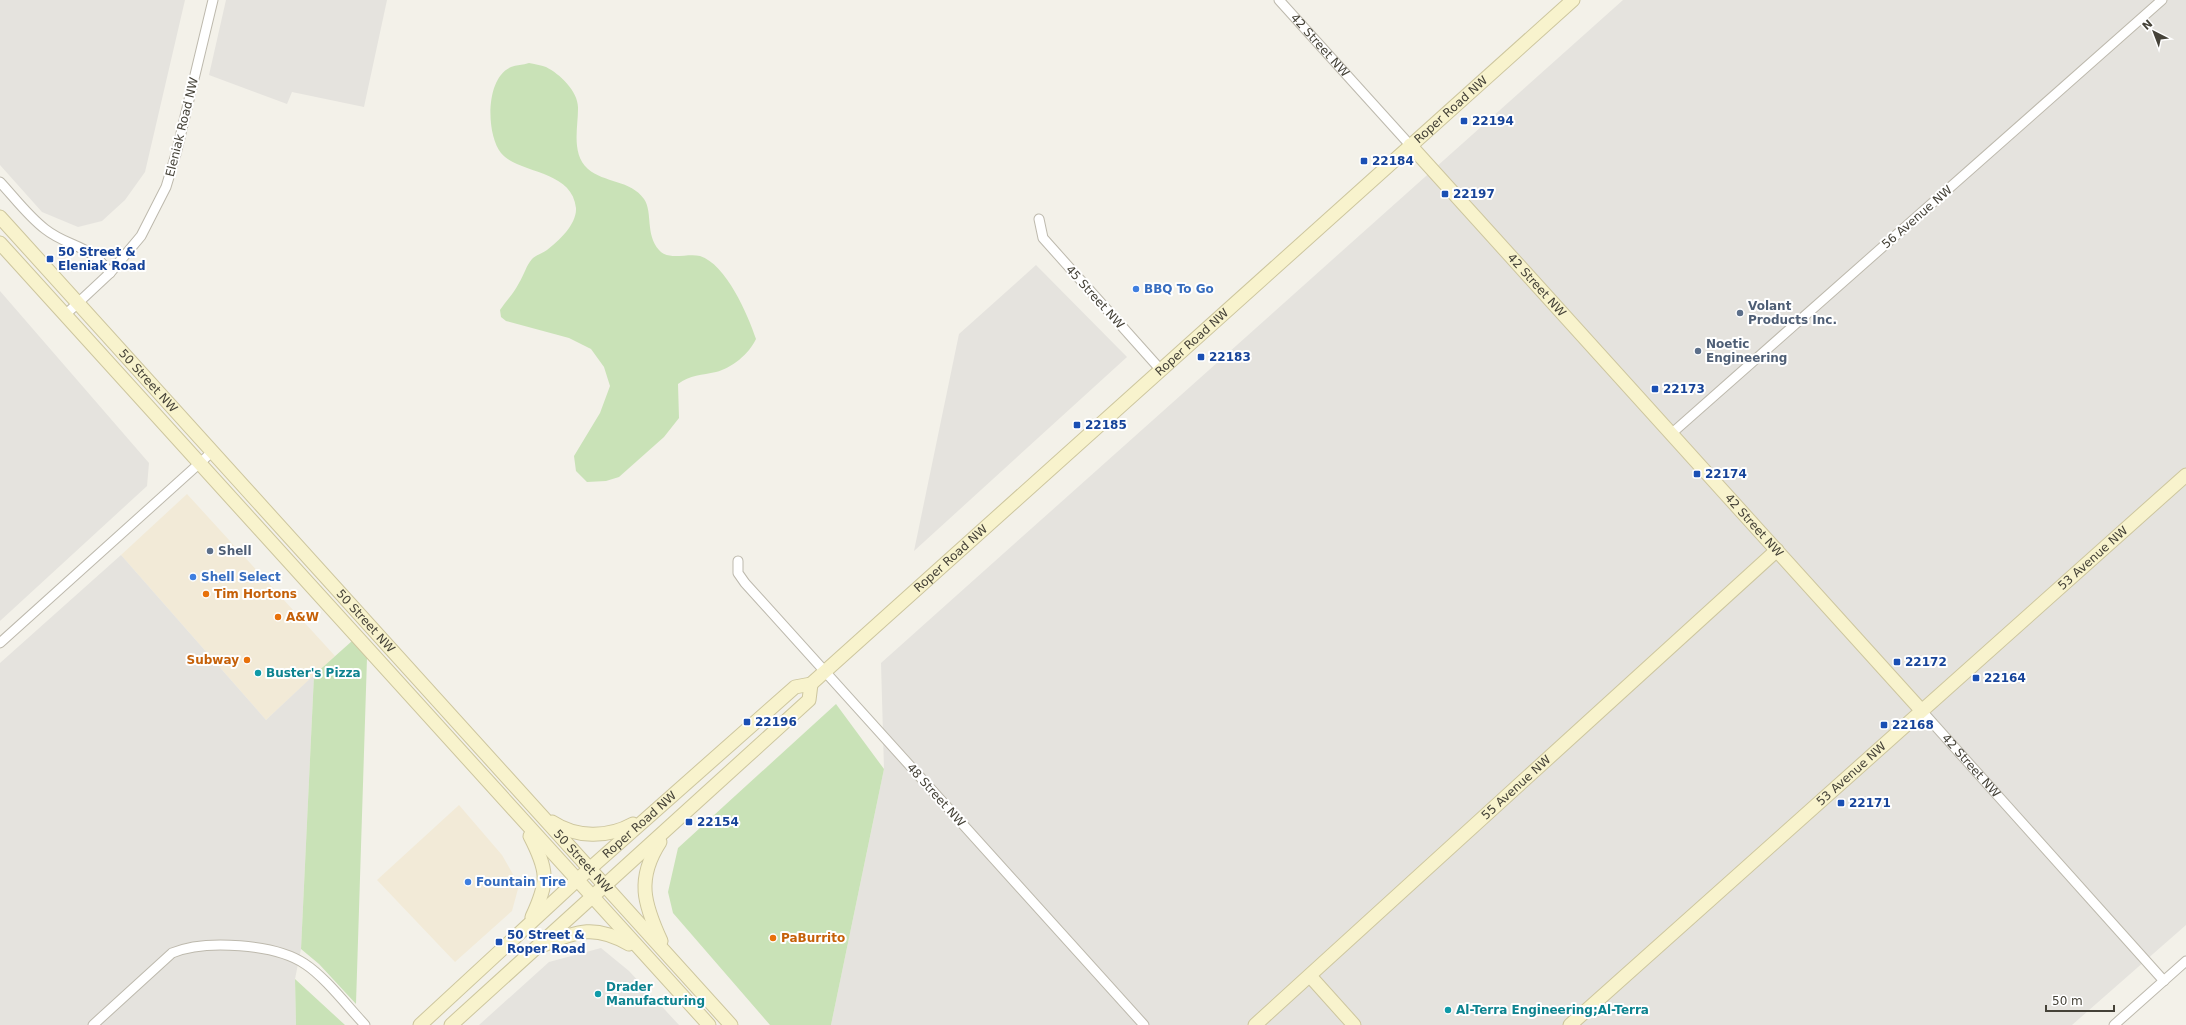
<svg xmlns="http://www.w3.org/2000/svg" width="2186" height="1025" font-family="'DejaVu Sans',sans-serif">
<rect width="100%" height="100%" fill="#f3f1e9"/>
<!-- commercial -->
<path fill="#f2ead7" d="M187,494L335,656L266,720L121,555Z
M459,805L502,855L519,885L512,911L455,962L377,880Z"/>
<!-- industrial -->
<path fill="#e5e3de" d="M0,0H185L145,172L125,200L102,221L78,227L42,212L0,165Z
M226,0H387L364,107L292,92L287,104L209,75Z
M1623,0H2186V925L2072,1025H831L884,769L881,663Z
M1036,265L1127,357L914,551L959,334Z
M0,291L149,463L147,486L0,621Z
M121,555L266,720L314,675L301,949L295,979L296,1025H0V663Z
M601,948L629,971L679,1025H479L549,962Z"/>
<!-- green -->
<path fill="#c9e2b7" d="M529,63C534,64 541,65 546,67C560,74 579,92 578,109C578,128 571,154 588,169C604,183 631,180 644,199C653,212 645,234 659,250C668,261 687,253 700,256C726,264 748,315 756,339C749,354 732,368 716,372C702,375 690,375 678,384L679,418L664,437L619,477L606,481L587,482L576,471L574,456L600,413L610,386L604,367L591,349L569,338L506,321L501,317L500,310C506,301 514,293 519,283C524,275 526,266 532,259C536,255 543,253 547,250C559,241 577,224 576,208C572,169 518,174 501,153C486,134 485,78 511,67C516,65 523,65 529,63Z
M352,641L367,658L356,1004L319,964L301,949L314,675Z
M836,704L884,769L831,1025H770L673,913L668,892L678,848Z
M295,979L345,1025H296Z"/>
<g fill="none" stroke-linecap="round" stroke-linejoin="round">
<defs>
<g id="street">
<path id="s1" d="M1279,0L1410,145"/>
<path d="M0,182C14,197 28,216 45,229C69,248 89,243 110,273"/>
<path d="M1039,219L1043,238L1160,369"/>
<path d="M65,315L110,273L141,236L166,187L176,154L213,0"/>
<path d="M1671,434L2162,0"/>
<path d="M738,561V573L745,583L1144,1025"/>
<path d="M0,643L212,452"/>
<path id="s2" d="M1921,710L2164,981"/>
<path d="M93,1025L172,953C205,939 276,944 305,964C325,977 348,1007 365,1025"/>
<path d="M2114,1025L2186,961"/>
</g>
<g id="secondary">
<path id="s3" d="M1410,145L1921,710"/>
<path id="s4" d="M0,217L731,1025"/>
<path d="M0,243L709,1025"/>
<path d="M552,822C576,838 608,838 633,824"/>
<path d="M530,836C548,871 549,881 532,917"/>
<path d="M660,842C636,879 644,904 661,941"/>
<path d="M544,945C578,930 596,925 629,944"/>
<path d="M1310,976L1354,1025"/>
<path id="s5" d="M420,1025L577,880L795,687L811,684L1573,0"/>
<path d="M451,1025L809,700L811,684"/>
<path id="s6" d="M1255,1025L1777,550"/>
<path id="s7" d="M1570,1025L2186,475"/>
</g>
</defs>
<!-- street casing -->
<use href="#street" stroke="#bdb9ad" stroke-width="11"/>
<!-- secondary casing -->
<use href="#secondary" stroke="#cdc69e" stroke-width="15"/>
<!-- street -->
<use href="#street" stroke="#fff" stroke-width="9"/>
<!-- secondary -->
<use href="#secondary" stroke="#f8f3cd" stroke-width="13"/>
</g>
<!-- markers -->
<g fill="#1a4fb4" stroke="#fff" stroke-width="1.5">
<rect x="1460" y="117" width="8" height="8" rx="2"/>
<rect x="1360" y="157" width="8" height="8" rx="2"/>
<rect x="1441" y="190" width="8" height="8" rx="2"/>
<rect x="46" y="255" width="8" height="8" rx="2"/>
<rect x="1197" y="353" width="8" height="8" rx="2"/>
<rect x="1651" y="385" width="8" height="8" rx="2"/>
<rect x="1073" y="421" width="8" height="8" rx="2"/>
<rect x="1693" y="470" width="8" height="8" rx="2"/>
<rect x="1893" y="658" width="8" height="8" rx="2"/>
<rect x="1972" y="674" width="8" height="8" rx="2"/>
<rect x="743" y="718" width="8" height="8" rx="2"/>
<rect x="1880" y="721" width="8" height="8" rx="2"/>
<rect x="1837" y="799" width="8" height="8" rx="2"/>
<rect x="685" y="818" width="8" height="8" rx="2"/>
<rect x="495" y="938" width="8" height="8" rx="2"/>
</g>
<g fill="#3f7fe0" stroke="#fff" stroke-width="1.5">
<circle cx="1136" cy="289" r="4"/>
<circle cx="193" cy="577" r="4"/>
<circle cx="468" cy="882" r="4"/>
</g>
<g fill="#5c6f8a" stroke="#fff" stroke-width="1.5">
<circle cx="1740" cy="313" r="4"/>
<circle cx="1698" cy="351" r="4"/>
<circle cx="210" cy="551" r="4"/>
</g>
<g fill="#e8710a" stroke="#fff" stroke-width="1.5">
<circle cx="206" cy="594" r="4"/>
<circle cx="278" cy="617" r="4"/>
<circle cx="247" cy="660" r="4"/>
<circle cx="773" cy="938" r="4"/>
</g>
<g fill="#0f9aa8" stroke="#fff" stroke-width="1.5">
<circle cx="258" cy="673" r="4"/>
<circle cx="598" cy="994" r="4"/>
<circle cx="1448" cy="1010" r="4"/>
</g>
<g text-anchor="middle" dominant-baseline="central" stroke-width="4" stroke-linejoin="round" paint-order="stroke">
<!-- street labels -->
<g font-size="12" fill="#454238" stroke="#fff">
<text stroke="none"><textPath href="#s1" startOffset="61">42 Street NW</textPath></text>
<text stroke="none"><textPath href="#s5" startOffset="1381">Roper Road NW</textPath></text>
<text transform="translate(182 127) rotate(-76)">Eleniak Road NW</text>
<text transform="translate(1917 217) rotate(-41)">56 Avenue NW</text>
<text stroke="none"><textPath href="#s3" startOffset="189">42 Street NW</textPath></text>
<text transform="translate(1095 297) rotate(48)">45 Street NW</text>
<text stroke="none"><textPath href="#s5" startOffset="1033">Roper Road NW</textPath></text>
<text stroke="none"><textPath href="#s4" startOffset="221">50 Street NW</textPath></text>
<text stroke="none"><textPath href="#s3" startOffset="513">42 Street NW</textPath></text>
<text stroke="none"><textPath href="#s5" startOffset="709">Roper Road NW</textPath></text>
<text stroke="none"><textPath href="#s7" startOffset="701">53 Avenue NW</textPath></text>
<text stroke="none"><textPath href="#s4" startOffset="545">50 Street NW</textPath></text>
<text stroke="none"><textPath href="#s2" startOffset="75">42 Street NW</textPath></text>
<text stroke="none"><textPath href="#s7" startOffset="377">53 Avenue NW</textPath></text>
<text stroke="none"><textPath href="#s6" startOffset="353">55 Avenue NW</textPath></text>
<text transform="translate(936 795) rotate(48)">48 Street NW</text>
<text stroke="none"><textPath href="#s5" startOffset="297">Roper Road NW</textPath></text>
<text stroke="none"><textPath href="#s4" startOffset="869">50 Street NW</textPath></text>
</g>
<!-- transit labels -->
<g font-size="12" font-weight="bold" fill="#164399" stroke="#fff" text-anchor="start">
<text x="1472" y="121">22194</text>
<text x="1372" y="161">22184</text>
<text x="1453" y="194">22197</text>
<text x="58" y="252">50 Street &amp;<tspan x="58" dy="14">Eleniak Road</tspan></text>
<text x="1209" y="357">22183</text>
<text x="1663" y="389">22173</text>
<text x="1085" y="425">22185</text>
<text x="1705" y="474">22174</text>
<text x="1905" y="662">22172</text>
<text x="1984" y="678">22164</text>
<text x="755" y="722">22196</text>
<text x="1892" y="725">22168</text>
<text x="1849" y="803">22171</text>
<text x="697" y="822">22154</text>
<text x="507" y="935">50 Street &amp;<tspan x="507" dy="14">Roper Road</tspan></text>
</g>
<!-- shop labels -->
<g font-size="12" font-weight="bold" fill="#366cbe" stroke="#fff" text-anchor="start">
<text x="1144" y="289">BBQ To Go</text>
<text x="201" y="577">Shell Select</text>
<text x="476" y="882">Fountain Tire</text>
</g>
<!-- service labels -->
<g font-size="12" font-weight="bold" fill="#4e5e75" stroke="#fff" text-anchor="start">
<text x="1748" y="306">Volant<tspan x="1748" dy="14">Products Inc.</tspan></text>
<text x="1706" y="344">Noetic<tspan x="1706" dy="14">Engineering</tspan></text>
<text x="218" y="551">Shell</text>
</g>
<!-- food labels -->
<g font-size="12" font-weight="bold" fill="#c56008" stroke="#fff" text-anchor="start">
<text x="214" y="594">Tim Hortons</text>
<text x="286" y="617">A&amp;W</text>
<text x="239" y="660" text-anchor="end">Subway</text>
<text x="781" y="938">PaBurrito</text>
</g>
<!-- culture labels -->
<g font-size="12" font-weight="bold" fill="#0d838f" stroke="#fff" text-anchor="start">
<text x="266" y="673">Buster's Pizza</text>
<text x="606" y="987">Drader<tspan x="606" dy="14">Manufacturing</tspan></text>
<text x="1456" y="1010">Al-Terra Engineering;Al-Terra</text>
</g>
</g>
<!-- north arrow -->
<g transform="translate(2154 32) rotate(318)" stroke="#ffffff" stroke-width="3" paint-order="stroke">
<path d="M0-3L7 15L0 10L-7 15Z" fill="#454238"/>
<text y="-6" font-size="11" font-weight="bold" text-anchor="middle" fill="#454238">N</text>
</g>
<!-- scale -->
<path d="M2046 1005v6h68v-6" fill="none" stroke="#454238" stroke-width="2"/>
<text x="2052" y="1005" font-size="12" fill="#454238" stroke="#ffffff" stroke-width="3" paint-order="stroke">50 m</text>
</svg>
